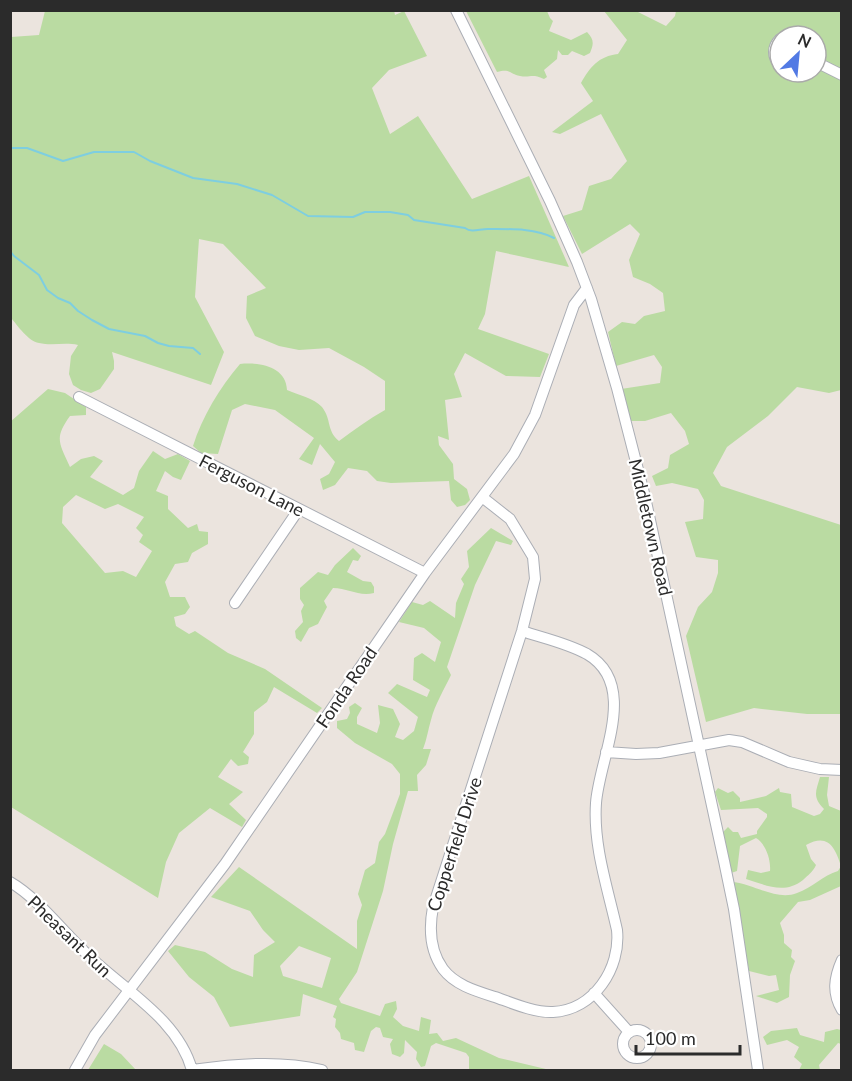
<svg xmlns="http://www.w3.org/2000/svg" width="852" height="1081" font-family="Lato,sans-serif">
<rect width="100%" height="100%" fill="#ebe4de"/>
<!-- green -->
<path fill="#badba2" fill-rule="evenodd" d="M394,10L395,15L404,11L427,56L389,70L372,88L390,134L418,116L472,199L529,176L569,267L496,251L485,314L478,329L549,354L540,377L506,376L465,353L454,374L462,397L445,400L449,440L438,436L439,445L453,464L454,479L467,489L470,500L465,505L457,507L451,500L449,481L391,483L377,481L367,471L348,468L335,485L323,490L320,479L329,474L335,462L320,444L312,465L299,459L314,438L275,410L245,404L232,410L218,454L201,453L193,446C202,417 220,387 240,364C259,362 286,366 287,390C298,395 314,398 322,407C332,420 326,430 339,441C354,430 369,419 385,410V381L364,367L329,348L299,350L279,346L255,336L246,318L247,296L266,288L223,244L199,239L195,297L224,352L211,385L112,352L114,361V369L100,389L91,393L81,390L73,385L69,374L71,356L78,345C65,342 52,346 39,343C28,341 18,326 11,318V37L39,35L45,11Z
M466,11H547L550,18L553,21L549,31L571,40L587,32C594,39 594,44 590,53L584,56L572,51L568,55H562L558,50L557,59L544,70L547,77L544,79C531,73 531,78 520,76C510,74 510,68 497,72Z
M604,11H636L666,26L675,16L676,11H841V390L829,393L797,387L768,416L727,447L713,473L721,486L841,525V714H807L754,708L706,722L686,636L698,607L712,592L718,573V560L696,557L685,522L703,519L704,500L698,489L672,483L656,486L652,476L668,468L670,455L689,444L685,431L671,413L645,421H631L621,389L660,383L662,367L654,355L616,366L608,332L622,322L635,324L644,316L665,311L663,293L650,284L633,277L629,260L640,234L630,224L582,254L563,216L582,210L589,186L611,179L627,161L601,114L560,134L552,132L593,101L581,83C590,67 599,56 618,54L627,40ZM780,36H816V72H780Z
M48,389L65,393L86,407V415L70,416C54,438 59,443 70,467L81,459L94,456L103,461L90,477L123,495L134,488L139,471L153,451L165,459L178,454L190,461L181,480L173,477L165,471L156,491L168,496V509L188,528L197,524L199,531L208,532V544L192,553L188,562L175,564L165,582L170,597H185L190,607L185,614L174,617L176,626L189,634L195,631L228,653L265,669L322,708L317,713L274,687L267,702L254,712V734L243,752L249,757L248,764L238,766L231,759L218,777L243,792L229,804L246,820L242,827L210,808L179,833L166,862L158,898L11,807L10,422ZM76,495L105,509L118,504L144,517L136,528L143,535L139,542L152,551L136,577L123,571L105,573L62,523L63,507Z
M491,528L513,541L511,545L496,541L475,585L447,667L451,675C444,690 435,704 431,720C428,730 427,739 423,749H431L426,765L417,775L418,791H408L393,844L383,891L357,972L339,999L341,1003L380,1016L385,1004L396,1001L397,1009L393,1017L403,1026L419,1031L421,1017L431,1020L429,1034L437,1033L443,1041L456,1038L499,1058L550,1070H469V1057L466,1053L436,1043L431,1046L425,1066L421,1067L416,1059L417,1052L405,1040L404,1053L400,1057L392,1054L390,1044L393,1039L383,1037L380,1028L376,1027L371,1031L364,1052L355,1050L354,1043L341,1039L340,1033L335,1027L336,1019L333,1017L337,1006L303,994L300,1016L230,1027L214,997L189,977L168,951L175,945L205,952L232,969L253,977L254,955L275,942L263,930L250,911L211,897L239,867L357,949V921L362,905L358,894L365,870L375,863L379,842L385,834L400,794V774L392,764L355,743L337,728V721L347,719L350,713L349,707L355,703L362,708L357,717V724L377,733L380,723L378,705L393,709L400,724L395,737L403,740L414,731L418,717L388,693L397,684L427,697L430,690L413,680L414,658L422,653L435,662L441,642L424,628L399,622L412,602L423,605L430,601L455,618L456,603L464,584L461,579L469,567L467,551ZM299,946L331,958L322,988L283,976L280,966Z
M353,548L361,556L358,561L353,560L347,572L363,581L371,582L374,587V593C359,597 348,588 333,588L324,601L327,607L318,624L309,628L301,642L296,638L295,631L303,622L301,611L304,605L300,599V588L318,572L328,575L335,565Z
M820,777H829L827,795L829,806L841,811V886L810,900L798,902L780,923L784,935V943L792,950L791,957L795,961L790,975L789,997L777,1003L756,996L779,990L776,975L769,976L749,971L733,882C753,884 777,901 797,893C812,888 823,875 838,871L841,866C835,847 828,833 806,845L811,859L816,865C813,872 808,875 803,880C784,895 766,885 746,879L748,870L761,873L770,871C771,860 766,844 756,838L740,846L737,871L731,873L723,832L728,827L733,832H738L741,838L757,834V831L767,817V814L758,808L721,810L715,792L718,788L728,793L733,791L740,798V802L766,796L779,788L780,792L791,794L792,807L814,816L820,814L824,809C812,797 816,791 820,777Z
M797,1028L800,1035L824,1042L825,1032L837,1029L841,1030V1044L838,1043L819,1065L820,1070H799L802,1064L794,1057L799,1047L787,1040L767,1045L763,1037L771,1031Z
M104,1044L121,1054L136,1070H88Z"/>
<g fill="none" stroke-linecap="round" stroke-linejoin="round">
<!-- stream -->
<path stroke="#7ecee0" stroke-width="2" d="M10,148H27L63,161L94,152H134L150,161L193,178L237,184L272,195L308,216L353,217L365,212H390L408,215L414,220L465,228C472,233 479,229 488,229C509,229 535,228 554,238
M10,251L14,256L39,275L47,290L58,298L70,303L78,311L92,320L109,329L145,336L158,343L169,346L193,348L200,354"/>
<defs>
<path id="minor" d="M456,10L550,201L577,262L591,299L617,388L645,497L724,861L734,909L758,1070
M788,36H793
M780,39C772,47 772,57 780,65
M816,62L842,75
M79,397L425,573
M482,497L510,519L533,557L535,579L522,631L433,907C429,928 430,951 443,969C455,985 476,991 495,997C512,1003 535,1013 553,1012C594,1010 621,968 617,930C608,889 593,846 596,803C599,758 640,685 587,654C567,643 543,638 522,631
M235,603L299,509
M606,752L636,754L659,753L729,740L742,742L789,762L820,769L842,770
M10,882C38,898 64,933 88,955C124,990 178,1019 192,1070
M842,960C834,978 832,993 842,1010
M594,993L629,1032
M623 1044a14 14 0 1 1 28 0a14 14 0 1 1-28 0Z
M75,1070L95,1035L225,864L425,573L514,454L535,415L574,305L587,288
M192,1070C236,1064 279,1060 322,1070"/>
</defs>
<!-- minor casing -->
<use href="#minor" stroke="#abaeb5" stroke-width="12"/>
<!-- minor -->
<use href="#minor" stroke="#fff" stroke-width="10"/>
</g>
<g text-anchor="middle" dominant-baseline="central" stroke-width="4.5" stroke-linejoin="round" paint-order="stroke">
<!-- street labels -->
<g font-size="18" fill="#2b2b2b" stroke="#fff">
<text transform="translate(252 485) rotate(27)">Ferguson Lane</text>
<text transform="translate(651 527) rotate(77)">Middletown Road</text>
<text transform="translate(346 687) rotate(-56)">Fonda Road</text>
<text transform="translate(454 844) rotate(-72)">Copperfield Drive</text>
<text transform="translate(70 936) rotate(44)">Pheasant Run</text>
</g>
</g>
<!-- border -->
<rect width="852" height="1081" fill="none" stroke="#2b2b2b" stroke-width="24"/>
<!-- north arrow -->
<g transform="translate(798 54) rotate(26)"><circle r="28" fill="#ffffff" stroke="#aaaaaa" stroke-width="1.5"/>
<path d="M0-4.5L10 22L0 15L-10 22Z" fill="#527ae4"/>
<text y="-9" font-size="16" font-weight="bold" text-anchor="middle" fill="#2b2b2b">N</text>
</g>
<!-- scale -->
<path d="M636 1045v9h104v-9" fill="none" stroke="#2b2b2b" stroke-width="3"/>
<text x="645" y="1045" font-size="18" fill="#2b2b2b" stroke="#ffffff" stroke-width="4.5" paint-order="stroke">100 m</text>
</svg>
